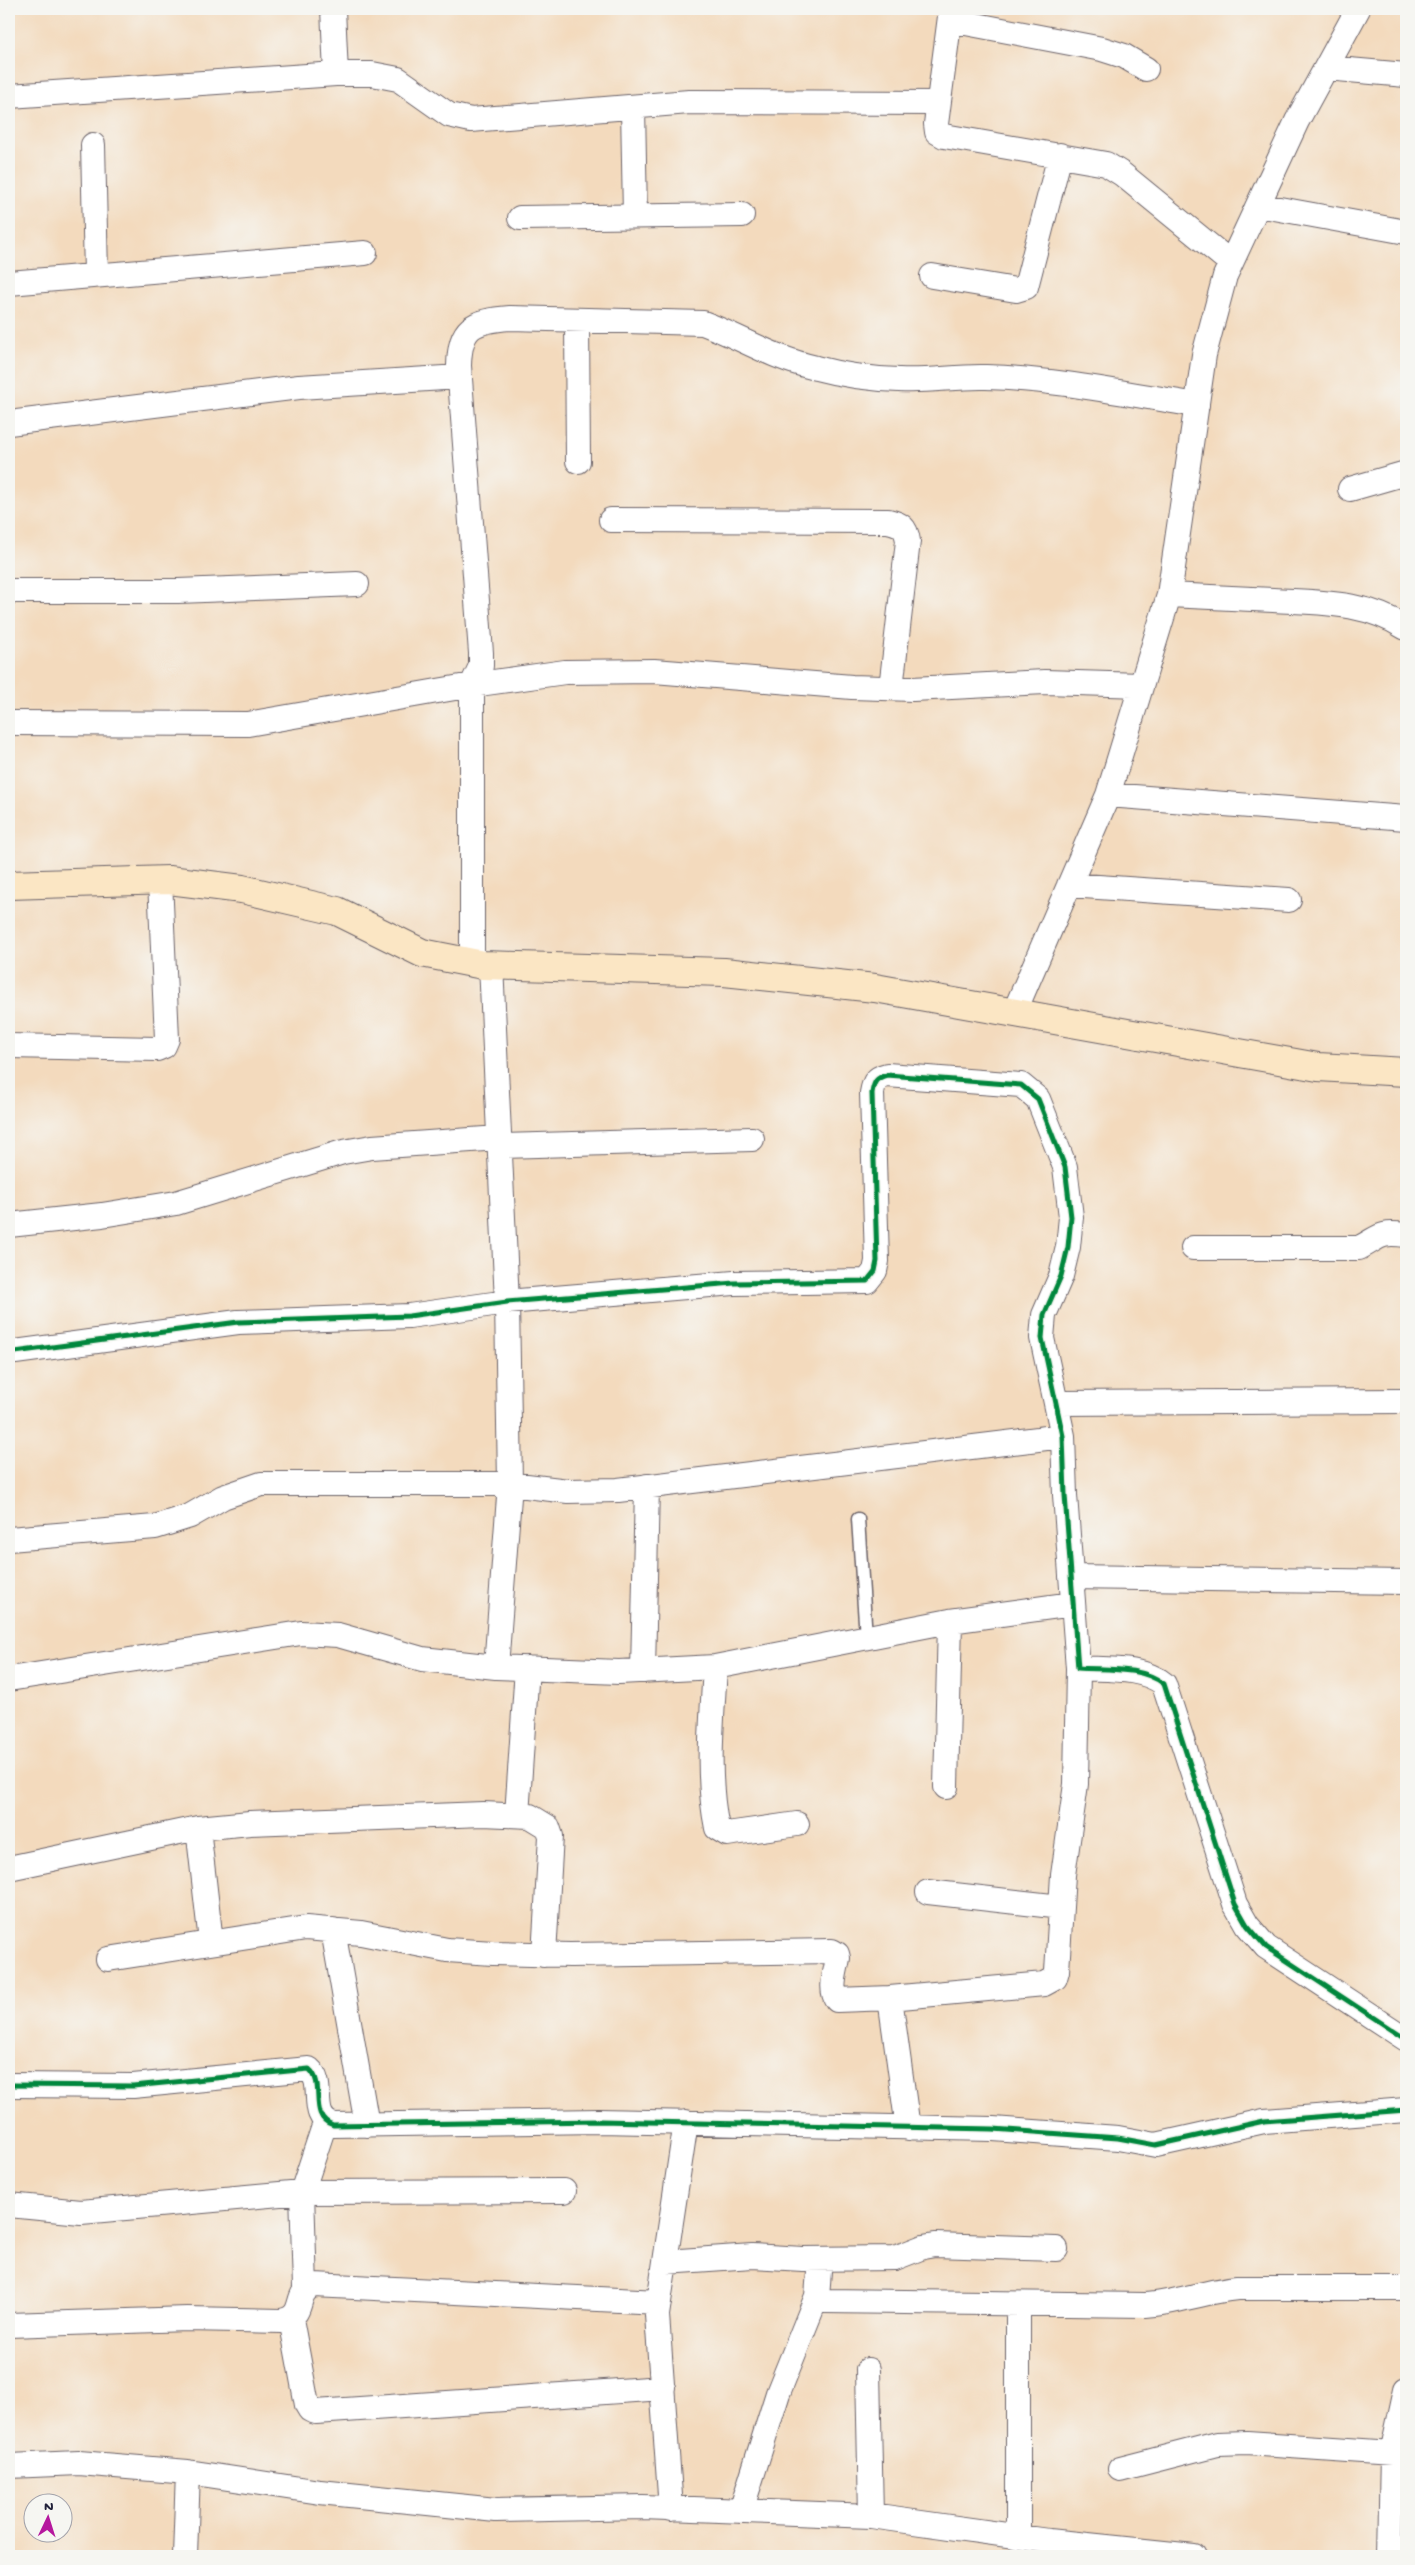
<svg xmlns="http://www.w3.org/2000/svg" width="1415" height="2565" font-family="'Gochi Hand',sans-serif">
<rect width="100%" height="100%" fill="#f6f6f2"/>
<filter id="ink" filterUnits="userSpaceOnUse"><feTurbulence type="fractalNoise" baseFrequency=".02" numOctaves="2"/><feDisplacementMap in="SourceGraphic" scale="10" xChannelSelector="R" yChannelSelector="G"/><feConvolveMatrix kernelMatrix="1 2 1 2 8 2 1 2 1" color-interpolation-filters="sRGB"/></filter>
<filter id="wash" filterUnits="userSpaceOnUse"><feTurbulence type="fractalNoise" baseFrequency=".0096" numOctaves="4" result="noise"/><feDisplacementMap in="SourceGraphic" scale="20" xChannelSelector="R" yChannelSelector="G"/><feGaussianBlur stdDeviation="1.12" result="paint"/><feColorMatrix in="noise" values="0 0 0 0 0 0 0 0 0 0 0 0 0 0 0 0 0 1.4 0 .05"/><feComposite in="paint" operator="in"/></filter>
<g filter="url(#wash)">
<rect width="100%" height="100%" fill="#f3dabd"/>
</g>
<g filter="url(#ink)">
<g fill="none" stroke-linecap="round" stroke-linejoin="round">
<defs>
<path id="lane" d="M858,1519L866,1637"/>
<path id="street" d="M333,9L336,74
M951,9L936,124L937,132L944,136L1106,164L1122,174L1231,263
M950,20L1102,49L1124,56L1146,69
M1326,68L1406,75
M9,96L336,74H372L398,79L449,115L471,120L689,102L938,103
M633,107L635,216
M93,145L96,274
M1258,205L1406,232
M520,218L742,215
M932,276L1016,290L1026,287L1060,155
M9,283L365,253
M577,320L578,461
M9,423L299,387L460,377
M1350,489L1406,473
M611,520L888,521C901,524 906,527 908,541L891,688
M9,591H178L357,584
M1169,595C1204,597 1238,598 1273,600C1321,603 1364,601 1406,628
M9,723L248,724L472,685L565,672L654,671L852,687L913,689L1045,682L1141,685
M1108,795L1406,818
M1069,885L1289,900
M472,963V685L481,666V653L459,366C460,327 472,321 510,318L703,323C743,338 772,358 816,368C842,375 871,379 899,380C928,382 957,376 986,377C1057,379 1127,394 1197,405
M491,965L507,1302L510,1484L496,1667
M1014,1013L1108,795L1169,595L1204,355L1225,276L1297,121L1358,9
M9,1046L157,1049L164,1046L167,1039L160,880
M500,1146L752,1139
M9,1225L102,1215L176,1203L343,1152L372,1147L499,1138
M1193,1248H1359C1382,1236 1378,1232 1406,1235
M15,1352L238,1322L409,1316L507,1302L734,1283L867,1281L875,1271L877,1261L872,1093C874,1081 876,1078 887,1075L1021,1085L1038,1099L1065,1167L1071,1217L1068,1247L1061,1276L1044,1315L1042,1338L1063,1436L1065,1495L1078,1668C1105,1670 1142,1666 1164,1684L1235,1904L1247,1925L1266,1947L1406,2039
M1056,1403L1406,1401
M9,1539L155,1527L190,1516L223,1497L261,1484H510L568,1491L618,1490L1063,1436
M1071,1577L1406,1582
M715,1667C712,1722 706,1775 717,1828L727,1834L797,1824
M643,1671L647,1486
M9,1679L301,1633L338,1635L422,1659L496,1667L619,1672L715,1667L950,1621L1073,1604
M946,1787L950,1621
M517,1815L527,1668
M198,1828L211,1942
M9,1868L198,1828L250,1823L483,1814L530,1816L548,1827L551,1836L544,1955
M928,1892L1061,1907
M333,1930L367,2125
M108,1959L306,1928L361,1933L447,1950L493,1953L570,1955L832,1951L837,1954L838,1958C836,1971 829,1989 837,2000L890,1998L908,2128
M890,1998L1044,1984L1055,1978L1057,1971L1063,1875L1076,1784L1078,1668
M9,2085L133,2086L309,2069C327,2084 307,2116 333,2125L599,2121L993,2129L1118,2138L1156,2145L1264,2121L1406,2110
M9,2205L81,2212L302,2192L564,2191
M820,2259L817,2296L825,2301L1145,2305C1176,2303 1206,2291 1237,2288H1406
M666,2262L752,2256L803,2259L895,2258L923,2247L935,2245L1056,2249
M305,2288L302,2192L325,2123
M1018,2304V2537
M291,2319L307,2405L310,2410L316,2412L663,2388
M9,2325L187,2319L281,2321C308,2316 292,2293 314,2285L659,2302
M868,2370L871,2516
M9,2466L79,2463L188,2472L320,2492L496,2510L643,2507L871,2516L1049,2541L1194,2556
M1120,2469L1217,2444L1247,2443L1392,2453
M671,2509L657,2315L686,2122
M741,2511L778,2393L817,2296
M185,2556L188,2472
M1390,2556L1392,2453L1406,2389"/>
<path id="secondary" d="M9,885L169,880L242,889L337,911L422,953L483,965L724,972L875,988L1318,1067L1406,1072"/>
</defs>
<!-- lane casing -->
<use href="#lane" stroke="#6b6268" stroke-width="15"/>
<!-- street casing -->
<use href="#street" stroke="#6b6268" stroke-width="26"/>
<!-- secondary casing -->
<use href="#secondary" stroke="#6b6268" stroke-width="30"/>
<!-- lane -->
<use href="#lane" stroke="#fff" stroke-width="12"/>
<!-- street -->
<use href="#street" stroke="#fff" stroke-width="24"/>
<!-- secondary -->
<use href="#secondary" stroke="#fbe6c4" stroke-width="28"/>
<defs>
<path id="cycleway" d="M15,1352L238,1322L409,1316L507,1302L734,1283L867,1281L875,1271L877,1261L872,1093C874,1081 876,1078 887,1075L1021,1085L1038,1099L1065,1167L1071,1217L1068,1247L1061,1276L1044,1315L1042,1338L1063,1436L1065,1495L1078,1668C1105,1670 1142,1666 1164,1684L1235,1904L1247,1925L1266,1947L1406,2039
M9,2085L133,2086L309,2069C327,2084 307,2116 333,2125L599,2121L993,2129L1118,2138L1156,2145L1264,2121L1406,2110"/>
</defs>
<!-- cycleway casing -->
<use href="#cycleway" stroke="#f6f6f2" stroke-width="8"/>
<!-- cycleway -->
<use href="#cycleway" stroke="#00873e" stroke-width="5"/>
</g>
</g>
<!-- margin -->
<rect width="1415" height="2565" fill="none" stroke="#f6f6f2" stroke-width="30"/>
<!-- north arrow -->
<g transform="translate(48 2518) rotate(4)"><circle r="24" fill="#f6f6f2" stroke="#a1a1a9"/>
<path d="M0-4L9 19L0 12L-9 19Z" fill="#b5179e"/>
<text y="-8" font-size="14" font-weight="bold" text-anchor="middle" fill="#22223b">N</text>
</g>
</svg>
